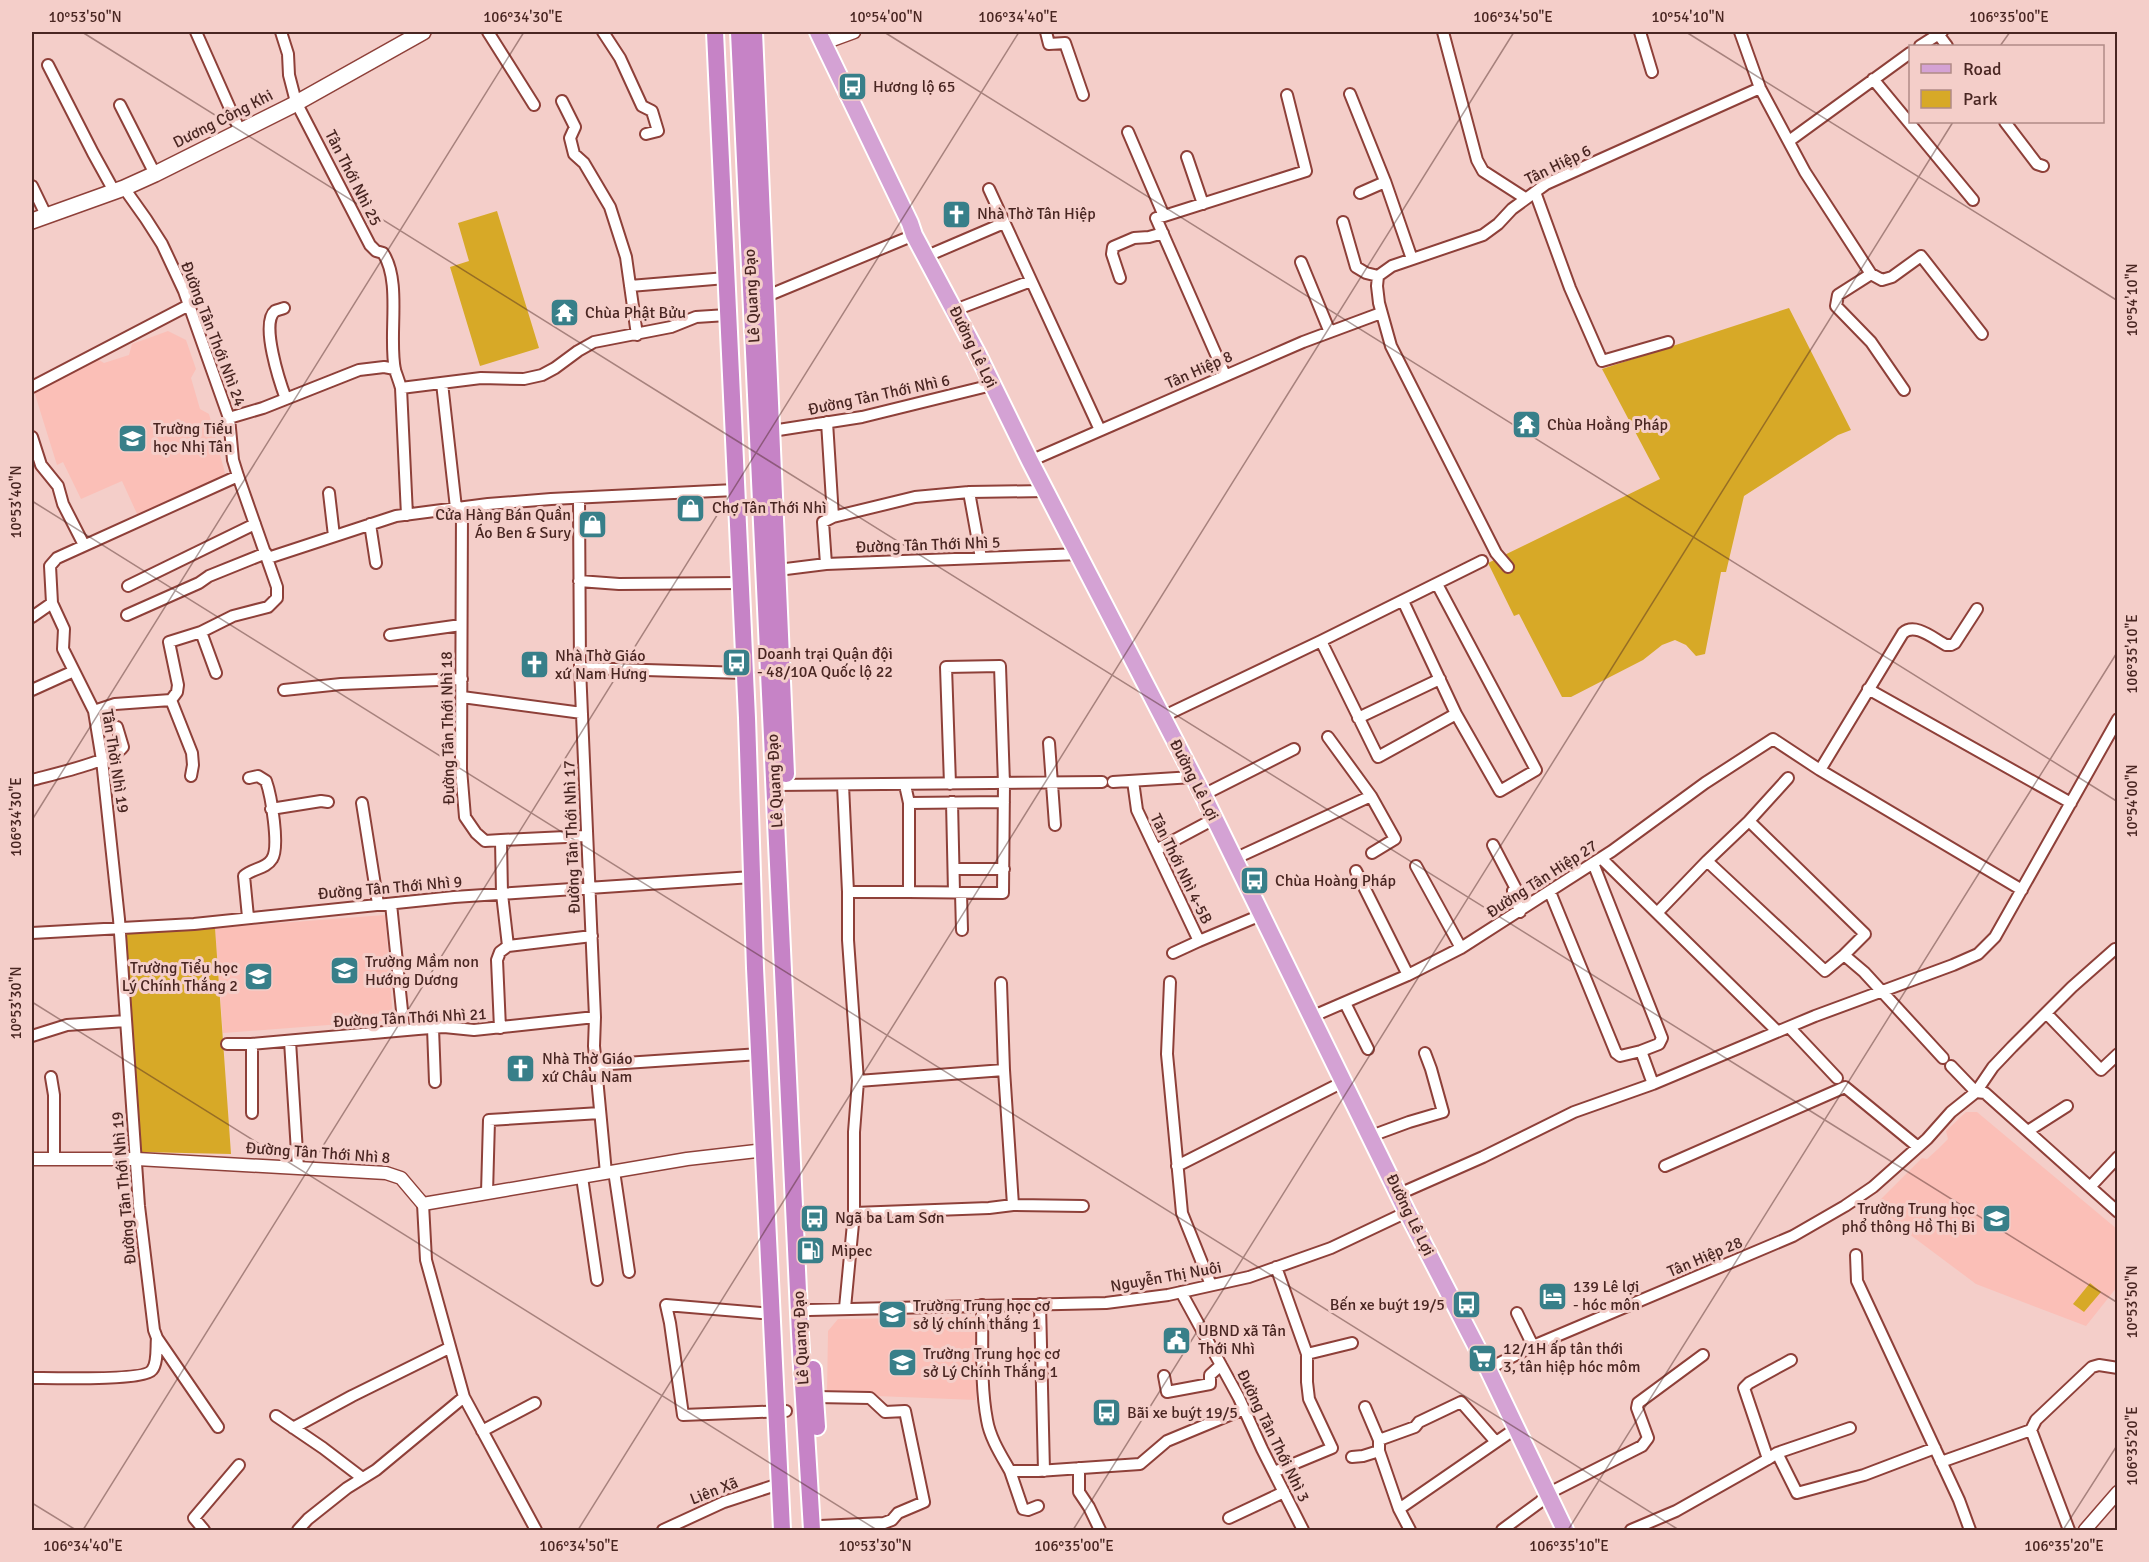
<svg xmlns="http://www.w3.org/2000/svg" width="2149" height="1562" font-family="Signika,sans-serif">
<rect width="100%" height="100%" fill="#f4cec9"/>
<!-- built -->
<path fill="#fbbfb7" d="M168,331L186,340L196,369L191,378L200,409L209,414L225,473L223,476L138,516L122,481L81,499L63,462L57,465L33,388L94,357L104,363L129,355L132,344Z
M385,915L393,1020L223,1033L215,928Z
M1966,1112H1977L2117,1229V1287L2086,1326L1976,1284L1873,1207L1922,1158L1927,1159L1938,1149L1948,1139L1946,1131Z
M977,1317L976,1400L827,1394L828,1331L838,1319Z"/>
<!-- green -->
<path fill="#d7a927" d="M497,211L539,348L480,366L450,267L469,261L458,223Z
M1789,308L1851,430L1838,435L1744,496L1726,572H1721L1705,654L1696,656L1686,645L1675,640L1662,645L1643,660L1571,697H1562L1519,614L1514,616L1488,563L1660,479L1602,369Z
M215,928L231,1154L140,1152L120,932Z
M2090,1283L2101,1292L2084,1312L2073,1304Z"/>
<g fill="none" stroke-linecap="round" stroke-linejoin="round">
<defs>
<path id="minor" d="M196,32L240,131
M281,32L288,54L289,75L296,102L370,245L376,251L383,253C402,282 388,336 395,370C397,376 399,381 401,388L481,378L524,379L542,375L555,368L578,351L594,342L671,327L696,317L727,315
M488,32L534,105
M603,32L620,58L642,106L652,111L658,131L646,134
M1046,32L1049,44L1065,43L1083,95
M1443,32L1477,160L1483,171L1525,198
M1640,32L1652,72
M1740,32L1760,88L1805,172L1871,274L1882,280L1892,277L1921,256L1982,334
M1938,34L1947,46
M1920,46L1942,32
M48,65L93,153L114,191
M1873,79L1973,200
M1350,94L1385,181L1412,259
M562,101L575,127L570,138L574,154L584,163L610,207L626,257L637,335
M120,105L155,174
M2005,122L2037,164L2043,166
M1128,132L1164,216L1156,218L1225,375
M1789,141L1910,53
M1187,157L1203,204
M32,186L46,215
M989,189L1100,430
M1535,192L1570,288L1602,361L1668,342
M1360,193L1385,182
M1164,216L1306,171L1287,95
M1343,222L1356,267L1366,273L1378,276
M927,256L1004,223
M1301,262L1329,330
M1871,274L1838,295L1836,306L1871,342L1904,390
M1120,278L1112,254L1113,247L1134,238L1149,237L1163,233
M630,286L726,278
M767,296L914,235
M284,308C282,309 277,310 275,311C260,323 280,383 286,399
M955,310L1031,281
M442,383L456,508
M32,387L189,305
M401,388L407,515
M229,418L263,408L359,370L384,367L395,369
M827,422L833,517L915,497L969,492L1047,491
M772,431L862,417L992,385
M32,437L41,465L58,486L63,504L84,545
M1030,461L1303,342L1381,313
M969,492L981,558
M329,493L334,536
M579,499L580,668L595,1017L594,1046L606,1173
M462,508L461,769L465,817L476,833L485,841L501,840L502,894L508,946
M370,524L376,563
M268,558L396,516L488,504L551,499L735,490
M826,564L823,522L833,517
M1508,567L1496,553L1391,346L1379,303L1377,286L1378,276L1392,266L1483,235L1498,224L1512,209L1546,184L1760,88
M778,570L826,564L1080,554
M579,581L619,584L740,583
M128,586L255,524
M1403,601L1456,714
M127,615L199,583L209,576L266,553
M32,617L52,603
M201,632L216,673
M390,635L461,625
M1321,641L1378,757L1456,714L1500,791L1536,770L1437,584
M580,668L744,673
M1868,689L2071,803
M32,690L74,671
M284,690L341,684L462,679
M462,697L582,713
M171,700L192,753L193,765L191,776
M94,711L115,704L171,700L177,692L178,685L169,642L201,632L233,616L268,607L277,598V587L238,476L233,460L229,418L184,291L162,244L146,219L124,188
M1162,717L1321,641L1482,561
M1358,718L1440,679
M1328,737L1371,796
M1049,743L1055,825
M1820,770L1903,633C1915,622 1934,639 1946,645H1951L1955,643L1977,609
M32,780C50,775 114,761 123,747L117,727
M1133,781L1137,810L1199,941L1173,953
M1113,782L1193,777
M775,785L1102,782
M843,785L848,892
M905,785L909,803L1004,802
M1203,795L1294,749
M952,802L954,892
M362,803L378,904
M909,803V892L1003,893L1004,784L1000,666L946,667L950,784
M271,809L321,801L328,802
M1749,821L1865,934L1844,955
M501,840L587,836
M1493,845L1516,889L1513,891L1520,912
M1156,850L1214,819
M1601,858L1777,1031
M1234,859L1371,796L1395,839L1372,853
M1707,861L1749,821L1788,778
M1593,863L1662,1038L1659,1044L1641,1051L1653,1084
M1416,866L1461,948
M954,869H1004
M1356,871L1408,975
M1550,892L1616,1053L1620,1056L1641,1051
M961,893L962,930
M391,904L404,1030
M1657,913L1707,861L1825,971L1844,955L1864,972L1943,1058
M248,917L244,876C253,868 266,869 272,859C280,847 271,795 266,781L258,776L249,778
M32,933L194,924L454,897L752,877
M1199,941L1261,915
M508,946L592,936
M1170,982L1167,1054L1182,1213L1211,1285
M1001,983L1004,1070
M1345,1003L1368,1049
M2047,1014L2101,1070L2118,1054
M1311,1017L1408,975L1461,948L1612,851L1705,783L1773,739L1820,770L2022,890
M1789,1027L1837,1078
M433,1028L435,1082
M500,1028L497,960L500,952L508,946
M32,1036L67,1025L126,1021
M290,1041L298,1168
M227,1044H251L418,1029L444,1027L474,1030L595,1017
M595,1065L760,1054
M1951,1066L1976,1092L1993,1067L2012,1047L2072,987L2115,949L2118,950
M51,1077L54,1095V1159
M252,1113V1044
M2028,1131L2067,1106
M1371,1136L1409,1122L1443,1112L1431,1069L1425,1053
M1177,1166L1345,1081
M1665,1166L1845,1087L1918,1147
M614,1171L629,1272
M582,1177L597,1280
M2090,1187L2118,1212
M487,1193L489,1120L600,1113
M1399,1194L1483,1157L1574,1112L1653,1084L1815,1016L1953,965L1978,954L1995,937L2118,719
M423,1204L426,1260L464,1397L536,1530
M1013,1205L1083,1206
M854,1213L989,1208L1013,1205L1004,1070L858,1081
M1856,1255L1857,1281L1959,1500L1970,1530
M1276,1267L1307,1354L1352,1343
M1181,1292L1239,1398L1262,1449L1303,1530
M1040,1304L1044,1471
M982,1305C983,1343 980,1383 987,1420C990,1438 1001,1455 1010,1471H1038L1140,1464L1167,1441L1244,1409
M845,1308L854,1213V1132L858,1081L848,940V892H909
M809,1310L1106,1303L1168,1295L1249,1277L1331,1248L1407,1212
M1517,1313L1533,1346
M772,1314L666,1305L670,1323L683,1415L786,1411
M1488,1369L1533,1346L1793,1236L1845,1206L1873,1187L1927,1139L1951,1112L1976,1092L1985,1093L2090,1187L2118,1157
M1164,1376L1167,1392L1210,1384V1375L1221,1365
M32,1378C49,1378 144,1381 152,1370C158,1363 156,1346 157,1338
M816,1397L870,1398L885,1412L905,1411L924,1502L898,1513L892,1520L884,1523L820,1526
M1365,1407L1379,1440V1451L1399,1509L1410,1530
M276,1416L323,1448L361,1477
M218,1427L157,1338L154,1330L139,1206L119,919L102,760L94,711L63,649L64,629L52,603L50,566L57,558L238,476
M293,1428L352,1396L449,1348
M2031,1430L2036,1420L2092,1367L2099,1365L2118,1368
M2031,1430L2069,1530
M482,1431L535,1403
M1379,1440L1415,1427L1419,1422L1461,1402L1496,1442
M1777,1453L1850,1428
M1352,1457L1363,1456L1379,1451
M1768,1459L1777,1453L1797,1493L1864,1475L1935,1448
M1941,1462L2031,1430
M1079,1468V1492L1089,1507L1100,1530
M1010,1471L1023,1509L1028,1510L1038,1506
M1274,1472L1332,1448L1309,1399L1307,1382V1354
M1399,1509L1515,1429
M1229,1518L1284,1492
M204,1530L194,1518L239,1465
M298,1530L308,1519L347,1488L376,1470L464,1397
M663,1530L724,1502L779,1484
M1502,1530L1540,1502L1547,1494L1642,1446L1648,1438L1637,1408L1638,1403L1703,1355
M1631,1530L1676,1511L1768,1459L1744,1388L1749,1383L1791,1360"/>
<path id="tertiary" d="M824,43L854,32
M32,1159H137L386,1173L401,1178L423,1204L687,1159L765,1150
M2085,1530L2118,1492"/>
<path id="secondary" d="M32,221L124,188L155,174L291,106L423,32"/>
<path id="primary" d="M818,32L910,223L914,235L978,355L1030,461L1203,795L1407,1212L1488,1369L1565,1530"/>
<path id="trunk" d="M715,32L747,718L755,968L782,1530
M739,32L800,1334L812,1530
M754,32L786,774
M813,1369L817,1427"/>
</defs>
<!-- minor casing -->
<use href="#minor" stroke="#8e4039" stroke-width="14"/>
<!-- tertiary casing -->
<use href="#tertiary" stroke="#8e4039" stroke-width="15"/>
<!-- secondary casing -->
<use href="#secondary" stroke="#8e4039" stroke-width="18"/>
<!-- primary casing -->
<use href="#primary" stroke="#fff" stroke-width="20"/>
<!-- trunk casing -->
<use href="#trunk" stroke="#fff" stroke-width="20"/>
<!-- minor -->
<use href="#minor" stroke="#fff" stroke-width="10"/>
<!-- tertiary -->
<use href="#tertiary" stroke="#fff" stroke-width="12"/>
<!-- secondary -->
<use href="#secondary" stroke="#fff" stroke-width="15"/>
<!-- primary -->
<use href="#primary" stroke="#d4a2d4" stroke-width="16"/>
<!-- trunk -->
<use href="#trunk" stroke="#c683c6" stroke-width="16"/>
</g>
<!-- ticks -->
<path fill="none" stroke="#492622" stroke-width="1.5" stroke-opacity="0.45" d="M82,32L2118,1303M884,32L2118,802M1686,32L2118,301M2000,46L2010,32M32,501L1679,1530M32,820L524,32M32,1002L877,1530M32,1503L76,1530M83,1530L1019,32M578,1530L1514,32M1073,1530L1953,122M1568,1530L2118,651M2063,1530L2118,1444"/>
<!-- icons -->
<defs>
<symbol id="bus-square" viewBox="-11 -11 22 22"><rect x="-9" y="-9" width="18" height="18" rx="4" fill="#387f89" stroke="#f4cec9"/><path d="M-5-6H5V4H4V6H2V4H-2V6H-4V4H-5ZM-3.5-4V0h7V-4ZM-3.5 1.2v1.5H-2V1.2ZM2 1.2v1.5H3.5V1.2Z" fill="#fff"/></symbol>
<symbol id="church-square" viewBox="-11 -11 22 22"><rect x="-9" y="-9" width="18" height="18" rx="4" fill="#387f89" stroke="#f4cec9"/><path d="M-1.2-6h2.4v3.5h3.3v2.4h-3.3V6h-2.4V-.1h-3.3v-2.4h3.3Z" fill="#fff"/></symbol>
<symbol id="temple-square" viewBox="-11 -11 22 22"><rect x="-9" y="-9" width="18" height="18" rx="4" fill="#387f89" stroke="#f4cec9"/><path d="M0-6L5-2H3V0L6.5 2.5H4V6H1.5V3h-3V6H-4V2.5H-6.5L-3 0V-2H-5Z" fill="#fff"/></symbol>
<symbol id="school-square" viewBox="-11 -11 22 22"><rect x="-9" y="-9" width="18" height="18" rx="4" fill="#387f89" stroke="#f4cec9"/><path d="M0-5L7-2L0 1L-7-2ZM-4 1L0 2.5L4 1V4Q0 6-4 4Z" fill="#fff"/></symbol>
<symbol id="shop-square" viewBox="-11 -11 22 22"><rect x="-9" y="-9" width="18" height="18" rx="4" fill="#387f89" stroke="#f4cec9"/><path d="M-5-2.5h2.3a2.7 3.5 0 0 1 5.4 0H5L5.5 6h-11ZM-1.5-2.5h3a1.5 2.3 0 0 0-3 0Z" fill="#fff"/></symbol>
<symbol id="fuel-square" viewBox="-11 -11 22 22"><rect x="-9" y="-9" width="18" height="18" rx="4" fill="#387f89" stroke="#f4cec9"/><path d="M-5.5-6h7V0h2V4h1.3V-2.5L3-4.5l.8-.8L6-3V5H2.5V1h-1V6h-7ZM-4.2-4.7v3.2H.2V-4.7Z" fill="#fff"/></symbol>
<symbol id="hotel-square" viewBox="-11 -11 22 22"><rect x="-9" y="-9" width="18" height="18" rx="4" fill="#387f89" stroke="#f4cec9"/><path d="M-6-4.5h1.5V1H6V5H4.5V3h-9V5H-6ZM-4 0a1.8 1.8 0 1 1 3.6 0ZM.5 0V-2.5h3Q6-2.5 6 0Z" fill="#fff"/></symbol>
<symbol id="civic-square" viewBox="-11 -11 22 22"><rect x="-9" y="-9" width="18" height="18" rx="4" fill="#387f89" stroke="#f4cec9"/><path d="M-.6-6.5H3V-4.5H.6V-3L4-1V1h2V6H-6V1h2V-1L-.6-3ZM-1.2 2.5V6h2.4V2.5Z" fill="#fff"/></symbol>
<symbol id="supermarket-square" viewBox="-11 -11 22 22"><rect x="-9" y="-9" width="18" height="18" rx="4" fill="#387f89" stroke="#f4cec9"/><path d="M-6-5.5h2.5l.6 2H6L4.5 2H-2.5L-4.4-4H-6ZM-1.5 3.2a1.3 1.3 0 1 0 .1 0ZM3 3.2a1.3 1.3 0 1 0 .1 0Z" fill="#fff"/></symbol>
</defs>
<g fill-rule="evenodd">
<use href="#bus-square" x="836" y="70" width="33" height="33"/>
<use href="#church-square" x="940" y="198" width="33" height="33"/>
<use href="#temple-square" x="548" y="296" width="33" height="33"/>
<use href="#temple-square" x="1510" y="408" width="33" height="33"/>
<use href="#school-square" x="116" y="422" width="33" height="33"/>
<use href="#shop-square" x="674" y="492" width="33" height="33"/>
<use href="#shop-square" x="576" y="508" width="33" height="33"/>
<use href="#bus-square" x="720" y="646" width="33" height="33"/>
<use href="#church-square" x="518" y="648" width="33" height="33"/>
<use href="#bus-square" x="1238" y="864" width="33" height="33"/>
<use href="#school-square" x="328" y="954" width="33" height="33"/>
<use href="#school-square" x="242" y="960" width="33" height="33"/>
<use href="#church-square" x="504" y="1052" width="33" height="33"/>
<use href="#bus-square" x="798" y="1202" width="33" height="33"/>
<use href="#school-square" x="1980" y="1202" width="33" height="33"/>
<use href="#fuel-square" x="794" y="1234" width="33" height="33"/>
<use href="#hotel-square" x="1536" y="1280" width="33" height="33"/>
<use href="#bus-square" x="1450" y="1288" width="33" height="33"/>
<use href="#school-square" x="876" y="1298" width="33" height="33"/>
<use href="#civic-square" x="1160" y="1324" width="33" height="33"/>
<use href="#supermarket-square" x="1466" y="1342" width="33" height="33"/>
<use href="#school-square" x="886" y="1346" width="33" height="33"/>
<use href="#bus-square" x="1090" y="1396" width="33" height="33"/>
</g>
<g text-anchor="middle" dominant-baseline="central" stroke-width="6" stroke-linejoin="round" paint-order="stroke">
<!-- poi labels -->
<g font-size="16" fill="#492622" stroke="#f4cec9" text-anchor="start">
<text x="873" y="87">Hương lộ 65</text>
<text x="977" y="214">Nhà Thờ Tân Hiệp</text>
<text x="585" y="313">Chùa Phật Bửu</text>
<text x="1547" y="425">Chùa Hoằng Pháp</text>
<text x="153" y="429">Trường Tiểu<tspan x="153" dy="18">học Nhị Tân</tspan></text>
<text x="712" y="508">Chợ Tân Thới Nhì</text>
<text x="571" y="515" text-anchor="end">Cửa Hàng Bán Quần<tspan x="571" dy="18">Áo Ben &amp; Sury</tspan></text>
<text x="757" y="654">Doanh trại Quận đội<tspan x="757" dy="18">- 48/10A Quốc lộ 22</tspan></text>
<text x="555" y="656">Nhà Thờ Giáo<tspan x="555" dy="18">xứ Nam Hưng</tspan></text>
<text x="1275" y="881">Chùa Hoàng Pháp</text>
<text x="365" y="962">Trường Mầm non<tspan x="365" dy="18">Hướng Dương</tspan></text>
<text x="238" y="968" text-anchor="end">Trường Tiểu học<tspan x="238" dy="18">Lý Chính Thắng 2</tspan></text>
<text x="542" y="1059">Nhà Thờ Giáo<tspan x="542" dy="18">xứ Châu Nam</tspan></text>
<text x="1975" y="1209" text-anchor="end">Trường Trung học<tspan x="1975" dy="18">phổ thông Hồ Thị Bi</tspan></text>
<text x="835" y="1218">Ngã ba Lam Sơn</text>
<text x="831" y="1251">Mipec</text>
<text x="1573" y="1287">139 Lê lợi<tspan x="1573" dy="18">- hóc môn</tspan></text>
<text x="1445" y="1305" text-anchor="end">Bến xe buýt 19/5</text>
<text x="913" y="1306">Trường Trung học cơ<tspan x="913" dy="18">sở lý chính thắng 1</tspan></text>
<text x="1198" y="1331">UBND xã Tân<tspan x="1198" dy="18">Thới Nhì</tspan></text>
<text x="1503" y="1349">12/1H ấp tân thới<tspan x="1503" dy="18">3, tân hiệp hóc môm</tspan></text>
<text x="923" y="1354">Trường Trung học cơ<tspan x="923" dy="18">sở Lý Chính Thắng 1</tspan></text>
<text x="1127" y="1413">Bãi xe buýt 19/5</text>
</g>
<!-- street labels -->
<g font-size="16" fill="#492622" stroke="#f4cec9">
<text transform="translate(223 119) rotate(-27)">Dương Công Khi</text>
<text transform="translate(1558 165) rotate(-26)">Tân Hiệp 6</text>
<text transform="translate(353 178) rotate(63)">Tân Thới Nhì 25</text>
<text transform="translate(752 296) rotate(-93)">Lê Quang Đạo</text>
<text transform="translate(213 334) rotate(69)">Đường Tân Thới Nhì 24</text>
<text transform="translate(973 347) rotate(64)">Đường Lê Lợi</text>
<text transform="translate(1199 370) rotate(-24)">Tân Hiệp 8</text>
<text transform="translate(879 395) rotate(-12)">Đường Tản Thới Nhì 6</text>
<text transform="translate(928 545) rotate(-2)">Đường Tân Thới Nhì 5</text>
<text transform="translate(448 728) rotate(-91)">Đường Tân Thới Nhì 18</text>
<text transform="translate(115 761) rotate(81)">Tân Thời Nhì 19</text>
<text transform="translate(1194 780) rotate(63)">Đường Lê Lợi</text>
<text transform="translate(775 781) rotate(-93)">Lê Quang Đạo</text>
<text transform="translate(572 837) rotate(-92)">Đường Tân Thới Nhì 17</text>
<text transform="translate(1181 869) rotate(64)">Tân Thới Nhì 4-5B</text>
<text transform="translate(1542 879) rotate(-33)">Đường Tân Hiệp 27</text>
<text transform="translate(390 888) rotate(-5)">Đường Tân Thới Nhì 9</text>
<text transform="translate(410 1018) rotate(-3)">Đường Tân Thới Nhì 21</text>
<text transform="translate(318 1153) rotate(4)">Đường Tân Thới Nhì 8</text>
<text transform="translate(124 1188) rotate(-95)">Đường Tân Thới Nhì 19</text>
<text transform="translate(1410 1215) rotate(64)">Đường Lê Lợi</text>
<text transform="translate(1705 1257) rotate(-23)">Tân Hiệp 28</text>
<text transform="translate(1166 1277) rotate(-10)">Nguyễn Thị Nuôi</text>
<text transform="translate(801 1338) rotate(-93)">Lê Quang Đạo</text>
<text transform="translate(1273 1436) rotate(64)">Đường Tân Thới Nhì 3</text>
<text transform="translate(714 1491) rotate(-21)">Liên Xã</text>
</g>
</g>
<!-- border -->
<rect width="2149" height="1562" fill="none" stroke="#f4cec9" stroke-width="66"/>
<!-- legend -->
<rect x="1909" y="45" width="195" height="78" fill="#f4cec9" stroke="#b08b86" stroke-width="1.5"/>
<rect x="1921" y="64" width="30" height="9" fill="#d4a2d4" stroke="#b08b86" stroke-width="1.5"/>
<text x="1963" y="75" font-size="18" fill="#492622">Road</text>
<rect x="1921" y="90" width="30" height="18" fill="#d7a927" stroke="#b08b86" stroke-width="1.5"/>
<text x="1963" y="105" font-size="18" fill="#492622">Park</text>
<rect x="33" y="33" width="2083" height="1496" fill="none" stroke="#492622" stroke-width="2"/>
<g font-size="15" text-anchor="middle" fill="#492622">
<text x="85" y="22">10°53'50"N</text>
<text x="523" y="22">106°34'30"E</text>
<text x="886" y="22">10°54'00"N</text>
<text x="1018" y="22">106°34'40"E</text>
<text x="1513" y="22">106°34'50"E</text>
<text x="1688" y="22">10°54'10"N</text>
<text x="2009" y="22">106°35'00"E</text>
<text transform="translate(2132 300) rotate(-90)" y="5">10°54'10"N</text>
<text transform="translate(16 502) rotate(-90)" y="5">10°53'40"N</text>
<text transform="translate(2132 654) rotate(-90)" y="5">106°35'10"E</text>
<text transform="translate(2132 801) rotate(-90)" y="5">10°54'00"N</text>
<text transform="translate(16 817) rotate(-90)" y="5">106°34'30"E</text>
<text transform="translate(16 1003) rotate(-90)" y="5">10°53'30"N</text>
<text transform="translate(2132 1302) rotate(-90)" y="5">10°53'50"N</text>
<text transform="translate(2132 1446) rotate(-90)" y="5">106°35'20"E</text>
<text x="83" y="1551">106°34'40"E</text>
<text x="579" y="1551">106°34'50"E</text>
<text x="875" y="1551">10°53'30"N</text>
<text x="1074" y="1551">106°35'00"E</text>
<text x="1569" y="1551">106°35'10"E</text>
<text x="2064" y="1551">106°35'20"E</text>
</g>
</svg>
